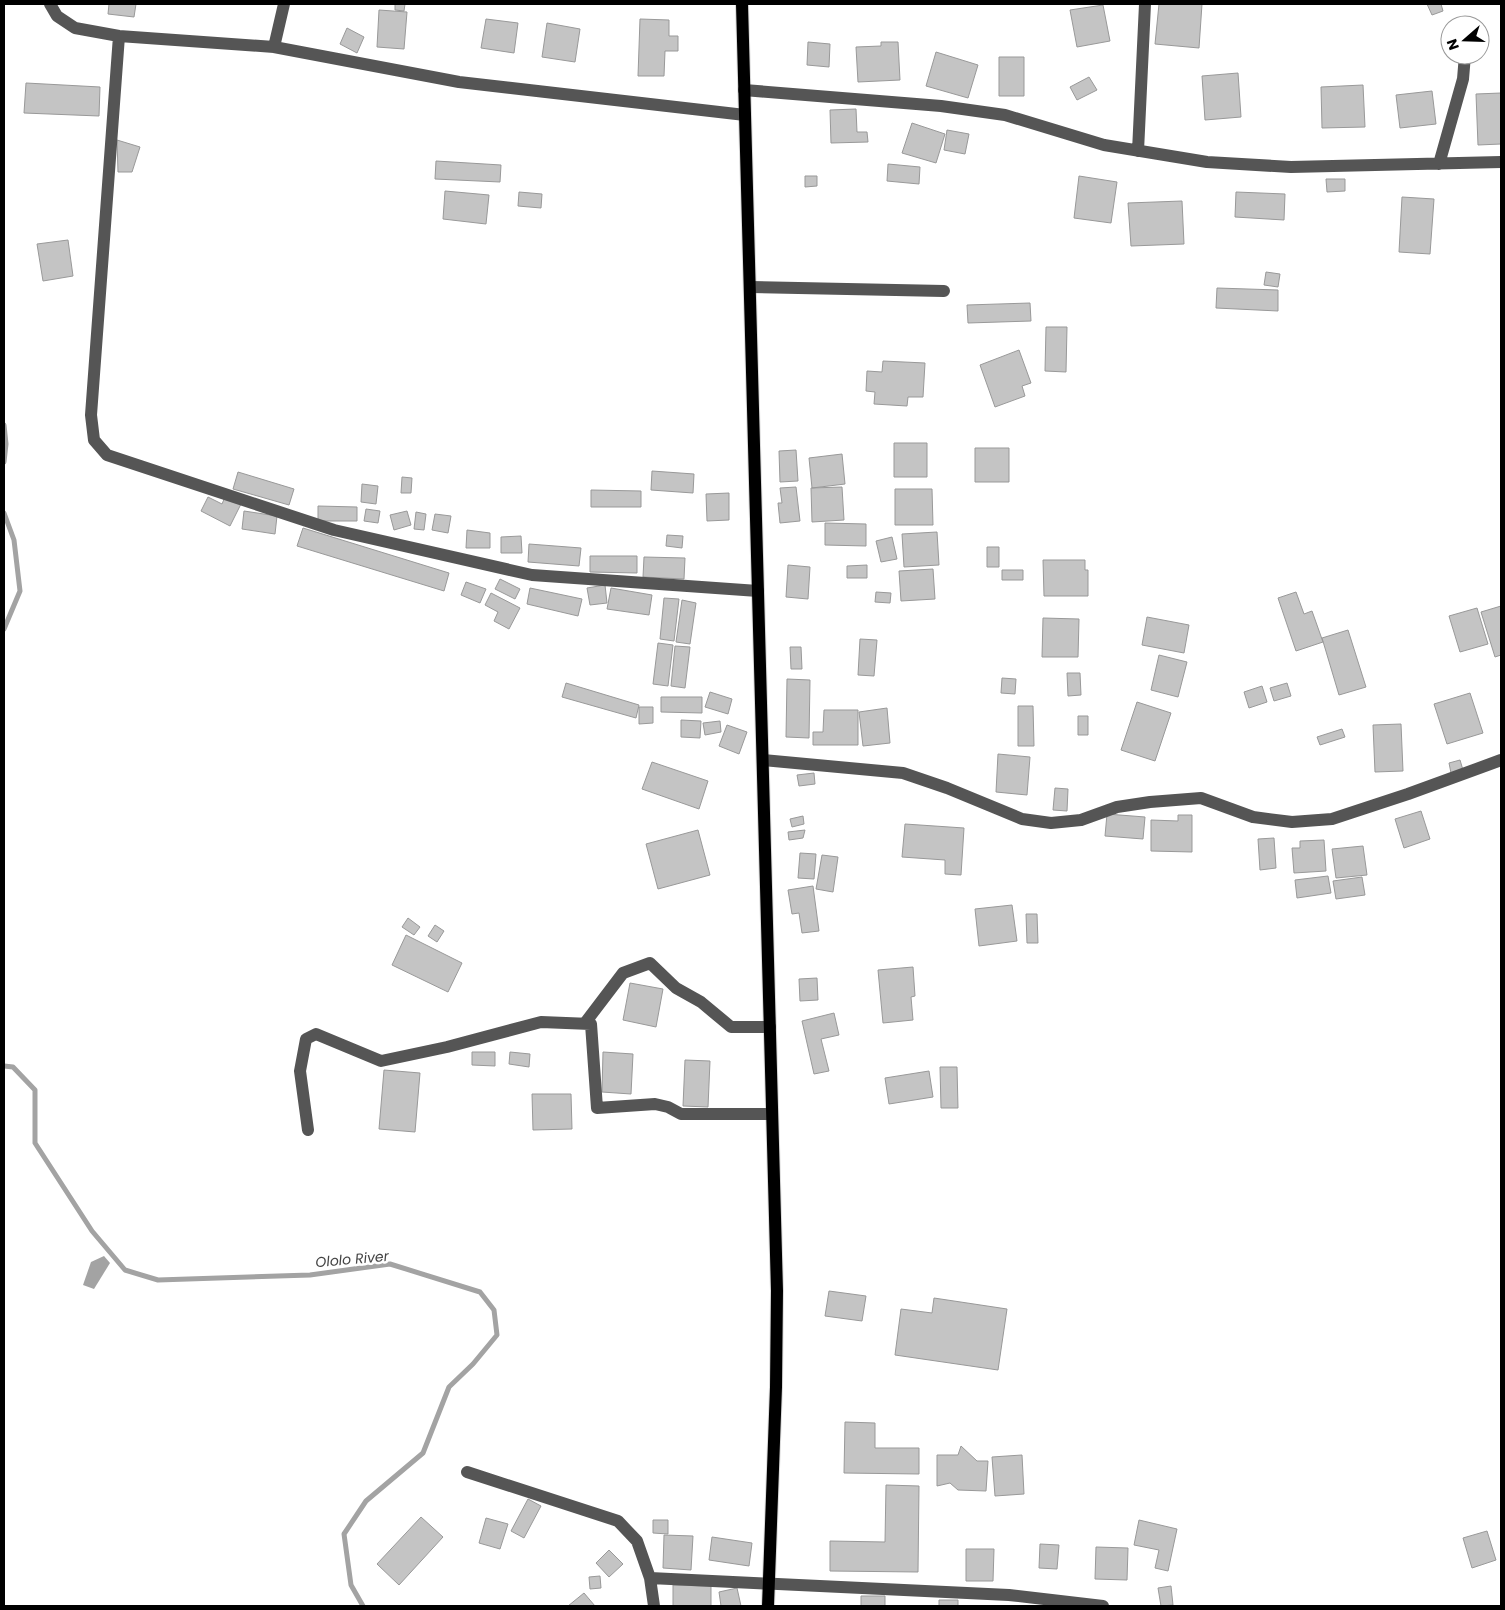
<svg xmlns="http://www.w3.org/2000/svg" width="1505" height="1610" font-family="Poppins,sans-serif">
<rect width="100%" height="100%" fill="#fff"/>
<!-- water -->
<path fill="#a3a3a3" d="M104,1256L110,1263L94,1289L83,1285L91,1262Z"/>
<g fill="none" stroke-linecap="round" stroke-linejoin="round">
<!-- stream -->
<path stroke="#a3a3a3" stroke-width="5" d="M4,425L6,444L4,462
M4,513L14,540L20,591L4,629
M4,1066L13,1067L35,1090V1143L92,1231L125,1270L158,1280L310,1275L390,1264L480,1292L494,1310L497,1335L473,1364L449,1387L423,1453L366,1501L344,1534L351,1585L363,1606"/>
</g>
<!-- building -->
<path fill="#c4c4c4" stroke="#999" d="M109,4H136L134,17L108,14Z
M395,4H405L404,11L395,10Z
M1159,4H1202L1199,48L1155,44Z
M1427,4H1441L1443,11L1432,15Z
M1103,5L1110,41L1077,47L1070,10Z
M379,10L407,12L404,49L377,47Z
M486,19L518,23L514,53L481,48Z
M640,19L669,20V36H678V51H665L664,76H638Z
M547,23L580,29L575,62L542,57Z
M347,28L364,37L357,53L340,44Z
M808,42L830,44L829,67L807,65Z
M881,42H898L900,80L858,82L856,47L881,46Z
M936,52L978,65L968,98L926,86Z
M999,57H1024V96H999Z
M1238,73L1241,117L1205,120L1202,76Z
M1089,77L1097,90L1077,100L1070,87Z
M26,83L100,87L99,116L24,113Z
M1363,85L1365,127L1322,128L1321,87Z
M1432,91L1436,124L1400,128L1396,95Z
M1501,93V144L1478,145L1476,94Z
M856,109L857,132H867L868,142L831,143L830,110Z
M912,123L945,134L936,163L902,153Z
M947,130L969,134L965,154L944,150Z
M117,140L140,147L132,172H118Z
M436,161L501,165L500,182L435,179Z
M888,164L920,167L919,184L887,181Z
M805,176H817V186L805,187Z
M1079,176L1117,182L1111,223L1074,218Z
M1326,179H1345V191L1327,192Z
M445,191L489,195L486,224L443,219Z
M519,192L542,194L541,208L518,206Z
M1236,192L1285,194L1284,220L1235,217Z
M1402,197L1434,199L1430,254L1399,252Z
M1182,201L1184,244L1131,246L1128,203Z
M68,240L73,276L43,281L37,244Z
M1266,272L1280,274L1278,287L1264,285Z
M1217,288L1278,290V311L1216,308Z
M1030,303L1031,321L968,323L967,305Z
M1046,327H1067L1066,372L1045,371Z
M1019,350L1031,383L1022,386L1025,396L995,407L980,365Z
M883,361L925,363L923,397H908L907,406L874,404L875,392L866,391L867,371L882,372Z
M894,443H927V477H894Z
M975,448H1009V482H975Z
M796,450L798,481L780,482L779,451Z
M842,454L845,484L812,488L809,458Z
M652,471L694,474L693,493L651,490Z
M238,472L294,489L289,505L233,489Z
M402,477L412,478L411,493H401Z
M362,484L378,486L376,504L361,502Z
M796,487L800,521L780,523L778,503H782L780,488Z
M842,487L844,520L812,522L811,488Z
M895,489H932L933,525H895Z
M591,490L641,491V507H591Z
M729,493V520L707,521L706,494Z
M208,497L222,504L225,497L241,504L230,526L201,511Z
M318,506L357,507V521H318Z
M366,509L380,511L378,523L364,521Z
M244,511L277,516L275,534L242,529Z
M407,511L411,525L394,530L390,515Z
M416,512L426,514L424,530L414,529Z
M435,514L451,516L448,533L432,530Z
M825,523L866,524V546L825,545Z
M303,528L449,573L444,591L297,546Z
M467,530L490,533V548H466Z
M937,532L939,565L904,567L902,534Z
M667,535L683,536L682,548L666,546Z
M521,536L522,553H501V537Z
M892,537L897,559L881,562L876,541Z
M529,544L581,548L579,566L528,562Z
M987,547H999V567H987Z
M590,556H637V573L590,572Z
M644,557L685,558L684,579L643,577Z
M1043,560H1085V570H1088V596H1044Z
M788,565L810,567L808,599L786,597Z
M867,565V578H847V566Z
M933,569L935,599L901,601L899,571Z
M1002,570H1023V580H1002Z
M500,579L520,589L515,599L495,589Z
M466,582L486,589L480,603L461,595Z
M605,585L607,603L590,605L587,588Z
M530,588L582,599L578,616L527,604Z
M611,588L652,595L649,615L607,609Z
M876,592L891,593L890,603L875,602Z
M1296,592L1304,614L1312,611L1323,642L1296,651L1278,598Z
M491,593L520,608L509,629L494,621L498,612L485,605Z
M664,598L679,599L674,641L660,639Z
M682,600L696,603L690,644L676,642Z
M1501,606V655L1495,657L1481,612Z
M1477,608L1488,644L1460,652L1449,616Z
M1147,617L1189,625L1184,653L1142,645Z
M1043,618L1079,619L1078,657H1042Z
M1348,630L1366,687L1339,695L1322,638Z
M860,639L877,640L874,676L858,675Z
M658,643L673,645L668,686L653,684Z
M675,646L690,647L685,688L671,686Z
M790,647H801L802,669H791Z
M1159,655L1187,662L1178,697L1151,690Z
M1067,673H1080L1081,695L1068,696Z
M1002,678L1016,679L1015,694L1001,693Z
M787,679L810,680L809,738L786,737Z
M566,683L639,705L636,718L562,697Z
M1287,683L1291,696L1274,701L1270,688Z
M1262,686L1267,702L1249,708L1244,692Z
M710,692L732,699L728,714L705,707Z
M1470,693L1483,733L1447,744L1434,704Z
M661,697H702V713L661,712Z
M1137,702L1171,713L1155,761L1121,750Z
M1018,706H1033L1034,746H1018Z
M639,707H653V723L639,724Z
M887,708L890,743L863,746L859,712Z
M824,710H858V745H813V732H823Z
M1078,716H1088V735H1078Z
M681,720L701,721L700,738L681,737Z
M720,721L721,732L705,735L703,723Z
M1401,724L1403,771L1375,772L1373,725Z
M727,725L747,732L739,754L719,746Z
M1342,729L1345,737L1320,745L1317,737Z
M998,754L1030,757L1027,795L996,792Z
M1460,760L1463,770L1451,773L1449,763Z
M652,762L708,781L699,809L642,789Z
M814,773L815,784L799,786L797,775Z
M1055,788L1068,789L1067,811L1053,810Z
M1421,811L1430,839L1404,848L1395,819Z
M1107,814L1145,817L1143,839L1105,836Z
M1178,815H1192V852L1151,851V820L1178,821Z
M803,816L804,824L792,827L790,819Z
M905,824L964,828L961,875L945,874V860L902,857Z
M698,830L710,875L658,889L646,844Z
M805,830L803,838L789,840L788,832Z
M1274,838L1276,868L1260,870L1258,839Z
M1324,840L1326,871L1294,873L1292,848H1300V841Z
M1363,846L1367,875L1336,878L1332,849Z
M800,853L816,854L814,879L798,878Z
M822,855L838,857L833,892L816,889Z
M1328,876L1331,893L1297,898L1295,880Z
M1362,877L1365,895L1336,899L1333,881Z
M813,886L819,931L802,933L799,913L792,914L788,890Z
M1012,905L1017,941L979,946L975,909Z
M1026,914H1037L1038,943H1027Z
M408,918L420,927L414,935L402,927Z
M435,925L444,931L437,942L428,936Z
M406,935L462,963L448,992L392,965Z
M913,967L915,996L911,997L913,1020L883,1023L878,970Z
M817,978L818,1000L800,1001L799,979Z
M630,983L663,989L656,1027L623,1020Z
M834,1013L839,1035L821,1039L829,1071L814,1074L802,1021Z
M472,1052H495V1066L472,1065Z
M510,1052L530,1054L529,1067L509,1064Z
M603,1052L633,1054L631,1094L602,1092Z
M685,1060L710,1061L708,1107L683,1106Z
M940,1067H957L958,1108H941Z
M384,1070L420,1073L415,1132L379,1129Z
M929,1071L933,1097L889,1104L885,1078Z
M532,1094H571L572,1129L533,1130Z
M829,1291L866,1296L862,1321L825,1316Z
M934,1298L1007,1309L998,1370L895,1355L901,1309L932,1313Z
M845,1422L875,1423V1448H919V1474L844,1473Z
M961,1446L977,1461H988L986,1491L958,1490L950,1483L937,1486V1455H958Z
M1022,1455L1024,1494L995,1496L992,1457Z
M886,1485L919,1486L918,1572L830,1571V1541L885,1542Z
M528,1499L541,1506L524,1538L511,1531Z
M421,1517L443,1537L399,1585L377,1564Z
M486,1518L508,1524L500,1549L479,1543Z
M653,1520H668V1534L653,1533Z
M1139,1520L1177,1529L1168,1571L1155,1568L1159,1550L1134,1545Z
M1487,1531L1496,1560L1472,1568L1463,1538Z
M664,1535L693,1536L691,1570L663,1568Z
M712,1537L752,1543L749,1566L709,1560Z
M1040,1544L1059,1545L1057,1569L1039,1568Z
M1096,1547L1128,1548L1127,1580L1095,1579Z
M966,1549H994L993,1581H966Z
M609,1550L623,1564L609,1577L596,1563Z
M600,1576L601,1588L590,1589L589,1577Z
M673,1585L711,1586V1606H673Z
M1171,1586L1173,1605L1161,1606L1158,1588Z
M737,1588L741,1606H721L719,1592Z
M584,1593L595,1606H568Z
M861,1596H885V1606H861Z
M939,1600H958V1606H939Z"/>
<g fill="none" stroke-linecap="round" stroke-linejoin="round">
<defs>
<path id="major" d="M742,4L777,1291L776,1387L768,1606"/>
</defs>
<!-- major casing -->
<use href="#major" stroke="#dbdbdb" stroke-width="14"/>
<!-- minor -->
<path stroke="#555" stroke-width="12" d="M50,4L57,16L75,28L119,36L274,47L459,82L745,115
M119,36L91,415L94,440L107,455L334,530L532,575L758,591
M274,47L284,4
M744,90L941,106L1005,115L1104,145L1207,162L1291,167L1501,162
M1138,151L1145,4
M1439,164L1463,79L1465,55
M750,287L944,291
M763,760L903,773L947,788L1022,819L1051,823L1081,820L1117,807L1150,802L1201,798L1253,817L1292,822L1332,819L1408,794L1501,760
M585,1023L623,973L650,963L676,988L701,1002L731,1027H770
M308,1130L300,1071L306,1039L316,1034L381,1061L447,1047L541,1022L591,1024L597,1108L655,1104L668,1107L681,1114H772
M467,1472L618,1521L637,1541L650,1578L654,1606
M650,1578L1009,1595L1103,1606"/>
<!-- major -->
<use href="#major" stroke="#000" stroke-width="12"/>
</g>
<g text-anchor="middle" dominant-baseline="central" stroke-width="5" stroke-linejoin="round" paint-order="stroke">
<!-- water labels -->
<g font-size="14" font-style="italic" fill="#444" stroke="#fff">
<text transform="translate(352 1259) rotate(-5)">Ololo River</text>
</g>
</g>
<!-- border -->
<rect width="1505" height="1610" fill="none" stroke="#000000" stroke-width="10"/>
<!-- north arrow -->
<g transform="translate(1465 40) rotate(250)"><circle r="24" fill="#ffffff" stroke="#999999"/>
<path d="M0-4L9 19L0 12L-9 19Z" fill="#000000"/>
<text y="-8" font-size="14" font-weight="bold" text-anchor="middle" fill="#000000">N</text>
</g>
</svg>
